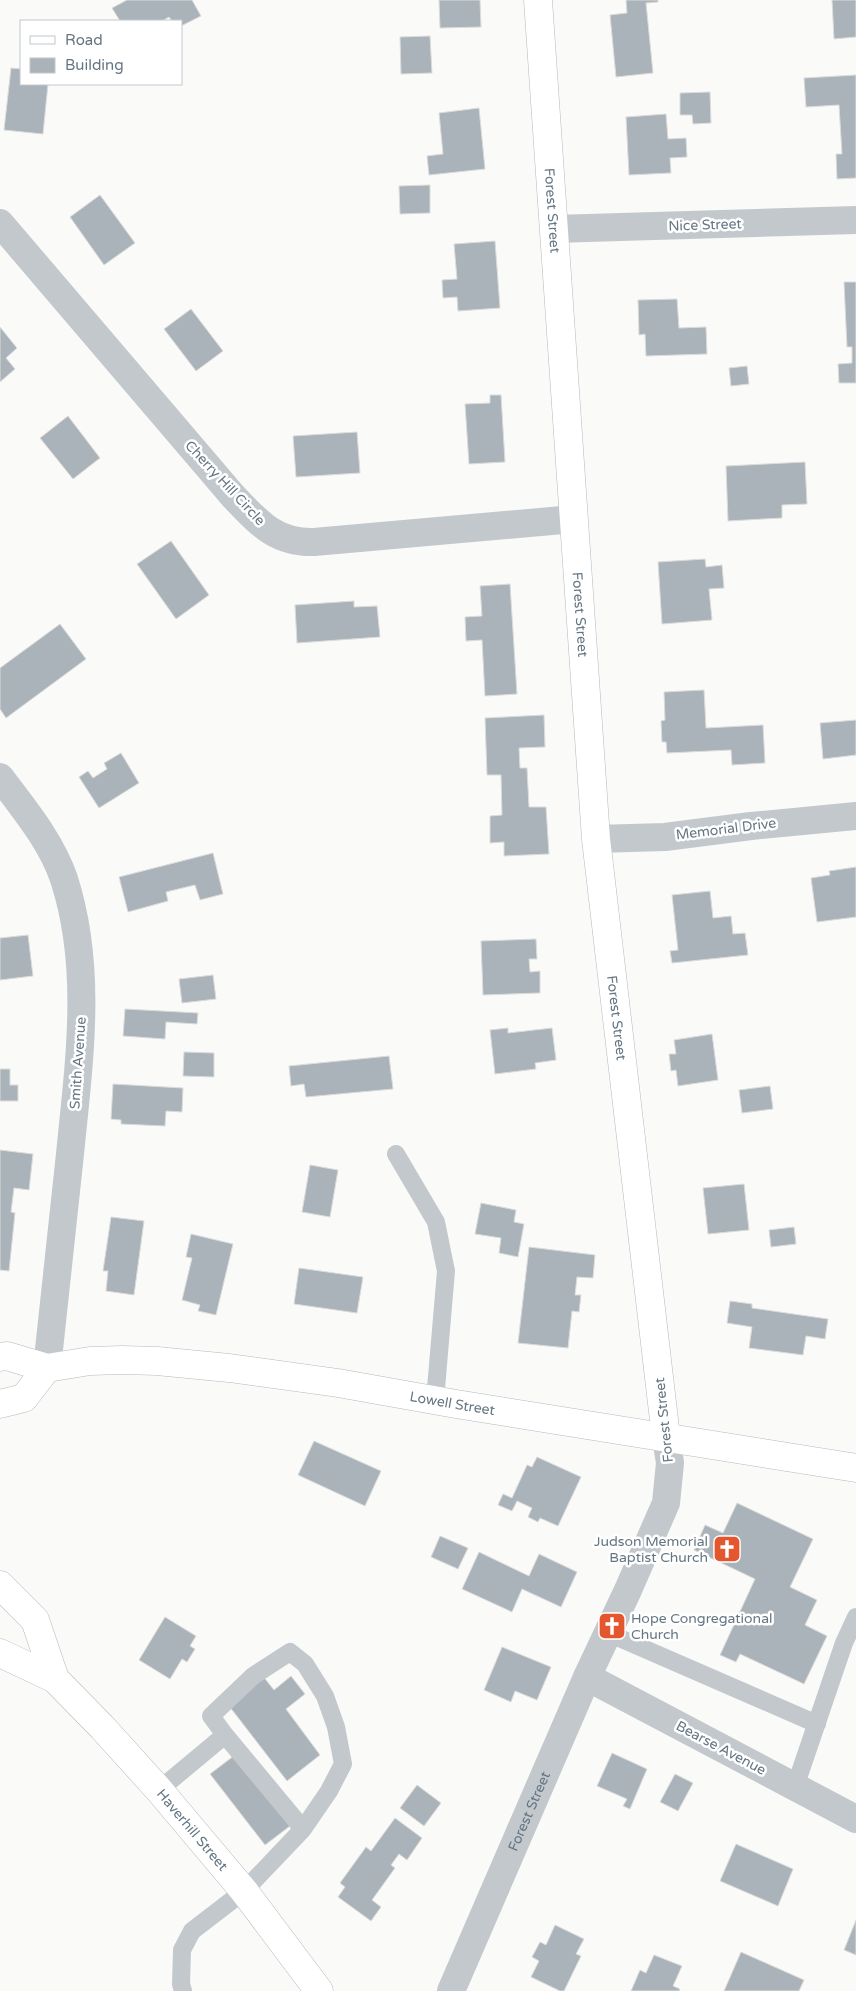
<svg xmlns="http://www.w3.org/2000/svg" width="856" height="1991" font-family="'Varela Round',sans-serif">
<rect width="100%" height="100%" fill="#fafaf8"/>
<!-- building -->
<path fill="#aab3b9" stroke="#dcdcda" d="M127,0H192L201,16L181,26V21H172L169,17L162,21H120L112,8Z
M439,0H480L481,27L440,28Z
M626,0H658V2L646,3L653,73L616,77L610,15L627,13Z
M832,0H856V37L834,39Z
M430,36L432,73L401,74L400,37Z
M11,68L21,69V84H48L43,134L4,130Z
M856,75V178L837,179L836,154H842L839,105L806,107L804,78Z
M710,92L711,123L693,124L692,115H680V93Z
M479,108L485,169L429,175L427,156L443,154L439,113Z
M666,114L668,139L686,138L687,157L670,158L671,173L629,175L626,117Z
M430,185V213L400,214L399,186Z
M100,195L135,243L104,265L70,217Z
M495,241L500,308L458,311L457,297L443,298L442,280L457,279L454,244Z
M844,282H856V383H839L838,364L852,363V347H847Z
M677,299L679,328L706,327L707,354L646,356L645,334L639,335L638,300Z
M191,309L223,351L196,371L164,329Z
M0,327L17,348L6,358L15,369L0,382Z
M747,366L749,384L731,386L729,368Z
M490,395H501L505,462L469,464L465,404L490,403Z
M68,416L100,458L73,479L40,438Z
M357,432L360,473L296,477L293,436Z
M805,462L807,504L782,505V518L728,521L726,466Z
M171,541L209,595L176,619L137,564Z
M705,559L706,567L722,565L724,588L709,589L712,620L662,624L658,562Z
M510,584L517,694L485,696L482,640L466,641L465,617L482,616L480,586Z
M354,601V607L377,606L380,637L297,643L295,605Z
M60,624L86,659L6,718L0,709V668Z
M704,690L706,728L763,725L765,763L732,765L731,750L667,753L666,742H662L661,721L665,720L664,692Z
M544,715L545,747L519,748L520,768H527L529,807H546L549,854L504,856V842L490,843V816L502,815L501,775H487L485,718Z
M856,720V755L823,759L820,723Z
M121,753L139,783L99,808L79,777L88,771L93,778L107,769L104,763Z
M213,853L223,894L200,900L195,885L166,892L168,901L128,912L119,877Z
M856,867V917L817,922L811,878L830,875L829,871Z
M710,891L713,918L731,916L733,934L745,933L748,955L672,963L670,951L678,950L672,895Z
M28,935L33,976L0,980V938Z
M536,939L537,959H529L530,972L540,971V993L483,995L481,941Z
M213,975L216,999L182,1003L179,979Z
M125,1009L198,1013L197,1024L166,1022L165,1039L123,1036Z
M508,1028V1033L552,1028L556,1060L535,1063L536,1069L495,1074L490,1030Z
M712,1034L718,1080L678,1086L676,1070L671,1071L669,1054H676L674,1040Z
M184,1052L214,1053V1077L183,1076Z
M389,1056L393,1089L306,1097L304,1084L291,1086L289,1066Z
M0,1069H10V1085H18V1101H0Z
M113,1084L183,1088L182,1112L166,1111L165,1126L121,1124V1120L111,1119Z
M770,1086L773,1109L742,1113L739,1090Z
M0,1150L33,1154L29,1190L14,1188L11,1212L15,1213L9,1271L0,1270Z
M310,1165L338,1170L330,1217L302,1212Z
M744,1184L749,1230L708,1234L703,1188Z
M481,1203L516,1210L514,1222L524,1224L518,1257L499,1253L501,1238L475,1234Z
M111,1217L144,1221L134,1295L106,1291L108,1271H103Z
M794,1227L796,1244L771,1247L769,1230Z
M191,1234L233,1244L216,1315L198,1311L200,1305L182,1300L192,1258L186,1257Z
M529,1247L595,1255L593,1278L577,1277L575,1295H581L579,1312L572,1311L568,1348L518,1343Z
M299,1268L363,1277L357,1313L294,1304Z
M730,1301L752,1304V1308L828,1319L825,1339L806,1336L803,1355L749,1348L752,1327L727,1323Z
M314,1441L381,1471L365,1506L298,1475Z
M537,1457L581,1477L558,1526L540,1518L538,1522L528,1517L532,1508L517,1501L512,1511L498,1505L503,1494L512,1498L527,1465L532,1467Z
M737,1503L813,1539L790,1587L817,1600L805,1625L827,1636L804,1684L740,1654L736,1662L720,1655L755,1579L694,1550L705,1525L723,1533Z
M440,1536L468,1548L458,1569L431,1557Z
M479,1552L529,1576L539,1554L577,1572L561,1607L522,1589L512,1612L462,1589Z
M165,1617L196,1636L190,1646L195,1649L187,1662L182,1659L170,1679L139,1660Z
M502,1647L551,1667L537,1700L515,1691L511,1702L484,1690Z
M262,1675L274,1690L291,1676L305,1694L286,1709L320,1755L287,1781L226,1702Z
M612,1753L647,1769L630,1809L623,1806L627,1799L597,1786Z
M235,1755L290,1826L265,1845L210,1774Z
M675,1774L693,1783L678,1811L660,1802Z
M417,1785L441,1803L424,1826L400,1808Z
M395,1818L422,1838L407,1860L399,1854L391,1865L395,1868L372,1900L381,1907L371,1921L338,1897L345,1887L340,1883L366,1847L371,1851Z
M736,1844L793,1869L778,1906L720,1881Z
M856,1920V1955L844,1950Z
M555,1925L584,1939L576,1954L581,1956L564,1991H560L531,1977L539,1961L532,1957L540,1942L546,1945Z
M741,1952L804,1980L799,1991H724Z
M654,1955L682,1966L673,1986L680,1989L679,1991H631L640,1970L646,1973Z"/>
<g fill="none" stroke-linecap="round" stroke-linejoin="round">
<defs>
<g id="secondary">
<path id="s2" d="M538,0L596,839L666,1437"/>
<path d="M0,1585L35,1620L55,1679"/>
<path id="s3" d="M0,1653L55,1679L102,1727L159,1790L244,1891L319,1991"/>
</g>
<g id="primary">
<path id="s4" d="M0,1357L7,1356L47,1368L90,1361L122,1360L157,1361L229,1368L338,1383L456,1404L856,1468"/>
<path d="M0,1404L24,1398L47,1368"/>
</g>
</defs>
<!-- secondary casing -->
<use href="#secondary" stroke="#b3babf" stroke-width="29"/>
<!-- primary casing -->
<use href="#primary" stroke="#b5babe" stroke-width="29"/>
<!-- lane -->
<path stroke="#c3c8cc" stroke-width="18" d="M396,1154L436,1222L446,1271L435,1400
M608,1633L817,1724
M225,1735L211,1716L253,1676L290,1652L305,1664L325,1696L336,1727L343,1764L329,1791L303,1829
M795,1787L844,1643L856,1617
M159,1790L225,1735L303,1829L244,1891L192,1931L182,1950L181,1984L183,1991"/>
<!-- street -->
<g stroke="#c3c8cc" stroke-width="28">
<path d="M0,223L233,496C258,522 275,543 314,542L574,519"/>
<path d="M554,229L856,220"/>
<path d="M0,777C24,809 51,841 64,879C93,969 79,1062 70,1154C62,1225 55,1297 47,1368"/>
<path d="M596,839L665,837L751,826L856,816"/>
<path d="M587,1677L856,1819"/>
<path id="s1" d="M451,1991L587,1677L628,1590L666,1503L670,1463L666,1437"/>
</g>
<!-- secondary -->
<use href="#secondary" stroke="#fff" stroke-width="28"/>
<!-- primary -->
<use href="#primary" stroke="#fff" stroke-width="28"/>
</g>
<!-- icons -->
<defs>
<symbol id="church-square" viewBox="-11 -11 22 22"><rect x="-9" y="-9" width="18" height="18" rx="4" fill="#e4572e" stroke="#fff"/><path d="M-1.2-6h2.4v3.5h3.3v2.4h-3.3V6h-2.4V-.1h-3.3v-2.4h3.3Z" fill="#fff"/></symbol>
</defs>
<g fill-rule="evenodd">
<use href="#church-square" x="711" y="1533" width="32" height="32"/>
<use href="#church-square" x="596" y="1610" width="32" height="32"/>
</g>
<g text-anchor="middle" dominant-baseline="central" stroke-width="5" stroke-linejoin="round" paint-order="stroke">
<!-- street labels -->
<g font-size="14" fill="#657683" stroke="#fff">
<text stroke="none"><textPath href="#s2" startOffset="211">Forest Street</textPath></text>
<text transform="translate(705 225) rotate(-2)">Nice Street</text>
<text transform="translate(225 483) rotate(47)">Cherry Hill Circle</text>
<text stroke="none"><textPath href="#s2" startOffset="616">Forest Street</textPath></text>
<text transform="translate(726 829) rotate(-7)">Memorial Drive</text>
<text stroke="none"><textPath href="#s2" startOffset="1021">Forest Street</textPath></text>
<text transform="translate(78 1063) rotate(-86)">Smith Avenue</text>
<text stroke="none"><textPath href="#s4" startOffset="458">Lowell Street</textPath></text>
<text transform="translate(664 1420) rotate(-96)">Forest Street</text>
<text transform="translate(721 1748) rotate(28)">Bearse Avenue</text>
<text stroke="none"><textPath href="#s1" startOffset="196">Forest Street</textPath></text>
<text stroke="none"><textPath href="#s3" startOffset="265">Haverhill Street</textPath></text>
</g>
<!-- poi labels -->
<g font-size="14" fill="#657683" stroke="#fff" text-anchor="end">
<text x="708" y="1541">Judson Memorial<tspan x="708" dy="16">Baptist Church</tspan></text>
<text x="631" y="1618" text-anchor="start">Hope Congregational<tspan x="631" dy="16">Church</tspan></text>
</g>
</g>
<!-- legend -->
<rect x="20" y="20" width="162" height="65" fill="#ffffff" stroke="#c1c8cd"/>
<rect x="30" y="36" width="25" height="8" fill="#ffffff" stroke="#c1c8cd"/>
<text x="65" y="45" font-size="15" fill="#657683">Road</text>
<rect x="30" y="58" width="25" height="15" fill="#aab3b9" stroke="#c1c8cd"/>
<text x="65" y="70" font-size="15" fill="#657683">Building</text>
</svg>
